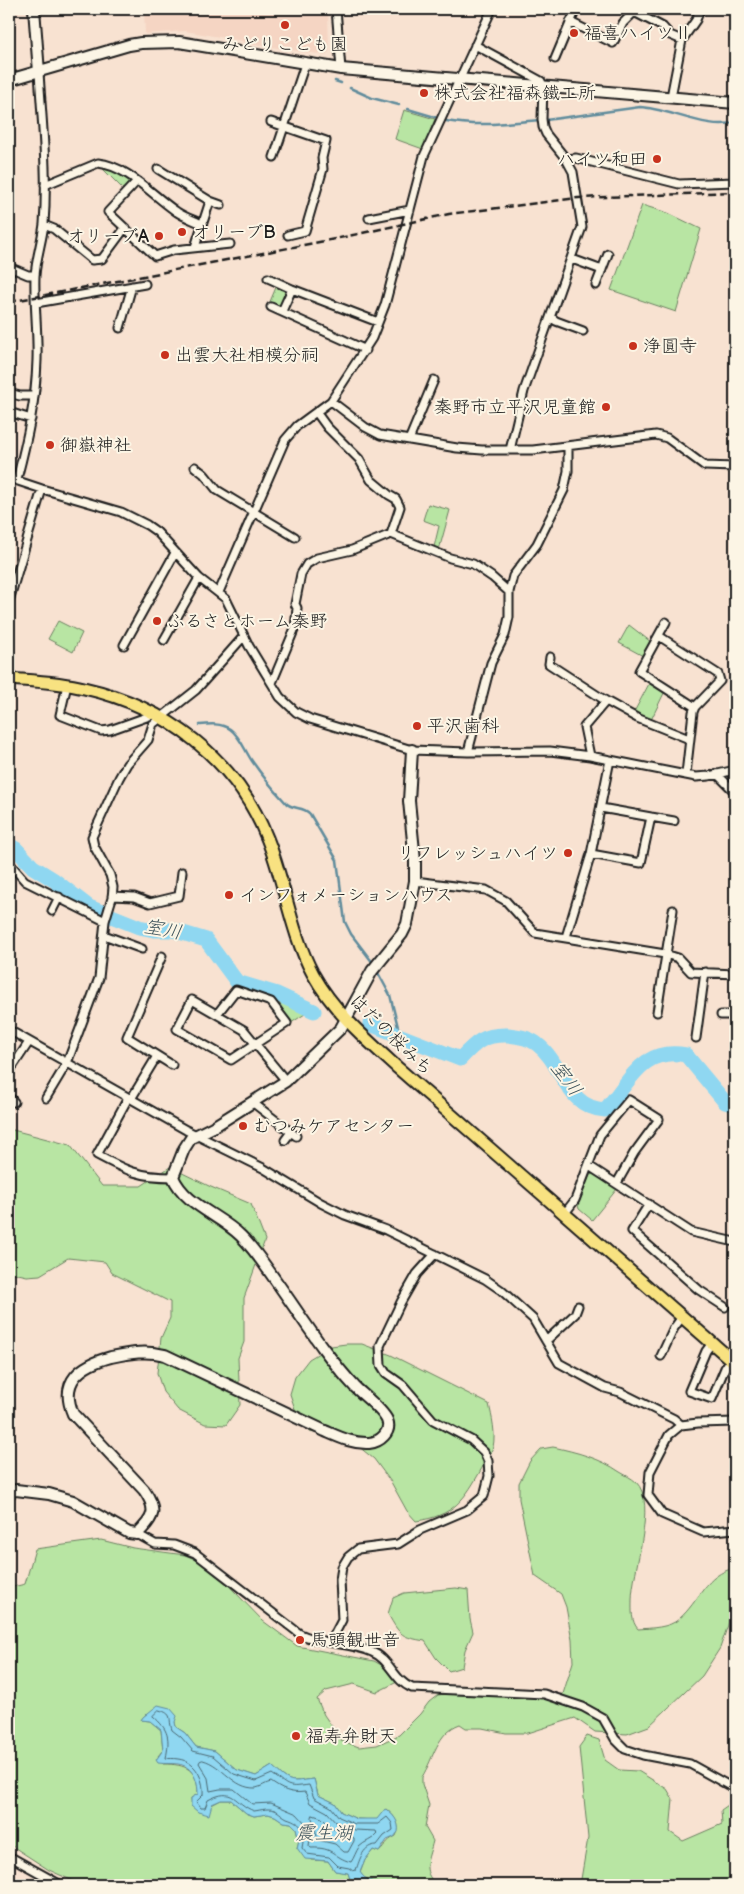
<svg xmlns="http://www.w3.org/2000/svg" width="744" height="1894" font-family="'Balsamiq Sans','Klee One',sans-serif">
<rect width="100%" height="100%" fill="#f8e2d1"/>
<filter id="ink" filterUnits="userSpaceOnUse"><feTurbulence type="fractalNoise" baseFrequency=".02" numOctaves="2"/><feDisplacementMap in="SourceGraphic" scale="10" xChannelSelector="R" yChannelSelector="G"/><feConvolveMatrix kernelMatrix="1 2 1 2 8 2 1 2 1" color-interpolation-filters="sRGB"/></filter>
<g filter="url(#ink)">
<!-- built -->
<path fill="#f5d5c3" d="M144,9H328L329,52L325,55L244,43L242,41L185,31L145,34Z"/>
<!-- green -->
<path fill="#b8e5a3" stroke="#6a8060" d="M404,110L435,119L423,149L395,139Z
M101,167H105L130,180V184L124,190Z
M642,205L668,213L701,229L676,312L611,290Z
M277,285L286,290L287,293L282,306L278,308L269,304Z
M428,504L450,510L439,550L434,547L439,526L423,520Z
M58,621L82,633L73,652L48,639Z
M629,625L651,642L643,656L619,643Z
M650,682L665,691L651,720L634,712Z
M278,1001L305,1012V1014L291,1023Z
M9,1129L70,1145L102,1186H141L170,1167L211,1187L251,1204L265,1240L244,1298V1342L238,1358L240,1405L226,1425L205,1424L178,1410L163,1392L157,1373L161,1338L170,1318V1302L112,1273L105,1262L68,1258L40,1275L27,1276L9,1272Z
M593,1174L617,1189L592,1220L579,1209L578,1205L590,1175Z
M346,1344H362L391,1355L489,1404C492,1417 496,1434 493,1447C491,1454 485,1461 482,1468C465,1499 454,1516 416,1521L407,1511L391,1482L374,1459L353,1442L310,1432L298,1418L290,1394L295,1377L309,1359L331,1346Z
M553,1447C576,1452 600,1458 620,1472C625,1475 632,1478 636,1482C658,1503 632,1571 632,1600C632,1611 631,1621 638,1629C651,1628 669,1628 679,1619C700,1601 705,1574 735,1568V1593L728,1625L720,1648L702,1676L649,1726L627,1734L595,1732L575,1718L528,1733H506L482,1728H466L460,1724C437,1732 434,1758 422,1777V1784L429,1805L425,1827L433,1841C428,1861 421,1869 436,1885C417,1885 371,1891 360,1873L365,1860L373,1850L379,1852C387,1845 384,1842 396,1836C401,1825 395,1816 386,1809L377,1820L357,1819L341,1812L335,1803L318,1795L314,1779C289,1782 291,1784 272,1766L256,1776L237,1770L215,1751L196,1747L185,1733L176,1727L175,1722L146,1714L141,1720L150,1721L161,1730L163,1750L158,1756L163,1764C186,1764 198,1769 198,1794L191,1798L192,1806L198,1812L221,1800H231L246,1813L254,1816L268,1814L275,1816L284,1822L291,1823L296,1828L299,1840L297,1848L311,1860L328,1861L335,1871L348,1873L351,1882L355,1885H82L49,1870L9,1844V1588L25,1584L35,1549L101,1540L133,1548L185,1555L209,1565L263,1621L297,1646L374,1661L385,1667L397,1682L377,1692L354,1684L326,1691L317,1699L324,1715L342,1741L359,1747L377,1745L399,1735L420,1714L429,1702L438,1695L486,1688H508L524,1697L563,1694L573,1662L572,1640L566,1607L561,1594L535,1576L519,1499V1483L530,1461L541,1449Z
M456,1588L468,1590L470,1619L473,1632L465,1650L462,1667L449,1671L436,1658L425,1641C402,1637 400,1636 388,1614L393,1598L404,1593Z
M587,1736L599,1740L605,1760L619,1770L638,1771L667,1789L673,1799L670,1832L683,1841L722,1824L721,1810L731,1803L735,1808V1885H580L588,1838L579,1747Z"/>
<!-- water -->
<path fill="#8fd7f1" stroke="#618c9c" d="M158,1705L170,1708L177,1716L175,1722L176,1727L185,1733L196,1747L215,1751L237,1770L256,1776L272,1766C291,1784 289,1782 314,1779L318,1795L335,1803L341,1812L357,1819H377L385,1809C393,1814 400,1822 398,1832L394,1837L387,1840L379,1852L373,1850L365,1860L360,1872C365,1881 375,1882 384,1885H355L351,1882L348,1873L335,1871L328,1861L305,1859L297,1848L299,1840L296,1828L291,1823L284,1822L275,1816L268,1814L254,1816L246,1813L231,1800H221L212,1804L209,1815L198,1812L191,1806V1798L198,1794C198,1781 193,1766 178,1764C171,1763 165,1764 158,1763L156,1760L163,1750L161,1730L150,1721L141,1720L143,1717Z"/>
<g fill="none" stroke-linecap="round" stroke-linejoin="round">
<!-- shore -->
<path stroke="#4a6771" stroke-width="1" d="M159,1710C174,1714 168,1718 172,1730L181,1737L193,1751L213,1756L234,1774L256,1781L272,1774C290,1787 287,1788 309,1785L314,1798L331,1807L339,1817L355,1824H378L387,1817L392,1823L393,1830L384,1836L377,1845C363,1845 360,1859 356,1870L353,1871L349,1868L338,1866L329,1857L307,1854L302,1848C305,1831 303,1823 287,1818C283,1816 280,1813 277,1811C269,1807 262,1810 254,1811C233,1803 235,1786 208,1800L205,1808H201L196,1802L203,1795C204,1779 196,1761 178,1759C173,1758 170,1759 166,1758C170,1738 169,1730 153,1716Z
M203,1760C223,1765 233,1789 256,1788C261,1787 266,1783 271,1782C282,1790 291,1794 305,1792L310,1803L327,1812L337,1823L355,1830L376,1831L377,1834C373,1840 365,1841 359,1847C356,1851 354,1858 351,1862C332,1857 335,1847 311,1848L309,1846L310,1838L306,1824L297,1814L271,1803L252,1804L234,1789H220L210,1791L208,1778L199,1763L200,1761Z
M313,1815L322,1818L332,1828L354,1838V1841L348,1852H344L335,1844L318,1840L312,1818Z"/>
<!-- stream -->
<path stroke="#618c9c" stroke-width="2.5" d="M335,81L341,83
M350,88L372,98L399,105
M408,109L435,117
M546,120L640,107C667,108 710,131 735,122
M446,121C478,127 507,123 539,120
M200,725C210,724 221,723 230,729C240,736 245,751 252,761C261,774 275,791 286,803C293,810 303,806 310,814L337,860L345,922L351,934L373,963
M377,971L390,995L398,1027L397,1035"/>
<!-- river -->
<path stroke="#8fd7f1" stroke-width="15" d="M9,845L16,849L33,867L54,880L89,907L139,927L154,930H173L206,940L237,982L277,994L314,1011
M370,1024L460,1059C476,1042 484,1034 508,1035C518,1036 530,1038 537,1044C564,1064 565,1108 605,1110C631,1081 641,1047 686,1055L725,1102L732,1104L735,1102"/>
<defs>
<path id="street" d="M336,9L341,69
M570,22L613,43L623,23L634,12L663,27L670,35L682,40
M475,45L541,81L543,86L542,119L543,127L546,134L566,159L573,172L582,227L524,391L510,450
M555,59L576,9
M671,97L682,40L696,20L700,9
M271,122L326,141L322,158L323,169L305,231L288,235
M274,157L305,64
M566,159L576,158L679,184L735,182
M158,169L210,201L195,247
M137,181L108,212L155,256L174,250L230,244
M45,185L98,163C128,166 153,196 177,212C184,217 194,220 202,224
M210,201L221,205
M369,218L410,210
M44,225L54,229L92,260L102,259L125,228
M572,259L602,270
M9,267L28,275H35
M268,278L292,289L378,322
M596,285L608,254
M36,303L145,284
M271,307L366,350
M282,311L292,289
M551,317L556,321L583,331
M120,328L132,286
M9,393L20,396H34
M331,401L365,427L380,435L457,448L482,450H533L656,435L667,438L705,466L735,467
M9,412L31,419
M316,412L327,427L359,459L371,480L389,495L396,499L400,507L391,534
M409,440L434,380
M195,467L204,474L217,490L295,537
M9,478L42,489L121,512L147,525L157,532L199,578L226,599L249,646L280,697L296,712L310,719L412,750L468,752L550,751L590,756L696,777L709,776L735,770
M17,479C27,440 36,401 37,360C38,332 34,304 35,276C36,259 42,241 44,224C48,173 42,123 39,72
M219,592L285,440L297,426L331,401L372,338L385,305L424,156L492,9
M9,601L42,489
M666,622L639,671L695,707L693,712L686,774
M659,636L718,674L720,681L695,707
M164,640L199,578
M124,645L175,553
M550,657L549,664L606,701L637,718L689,739
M272,683L295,628L297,608L295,604L301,574L307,564L317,558L352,550L391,534L450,558L473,564L492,577L509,592
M67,685L60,715L101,731L110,730L155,714
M468,752L491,663L505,635L509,617V592L513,576L537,544L564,490L568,471V446
M590,756L584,727L606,701
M717,774L735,792
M651,817L674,821
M591,854L641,863L651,817L601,808
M9,865H11L25,881L105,921
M415,881L486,890L506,901L535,933L665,954L678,958L691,972L735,974
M112,896L134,897L150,903L179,896L182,872
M52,911L59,897
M104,935L142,949
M566,937L591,854L610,760
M162,956L127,1037L172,1065
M657,1012L673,910
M217,1014L236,990L271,1002L287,1023L231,1060L177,1029L192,1000L244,1030L286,1081
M721,1015H735
M733,1015L735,1004
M9,1030L186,1130L263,1168L321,1203L345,1215L386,1230L485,1279L501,1290L533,1319L559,1363L605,1388L620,1392L674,1419L681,1425
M696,1038L705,972
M9,1072L29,1042
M9,1097L14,1102
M46,1098L67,1063L99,978L105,921L112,898L113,887L110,875L94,846L92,837L119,778L127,764L148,740L153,724L196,690L244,636
M128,1098L97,1155C127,1171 139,1177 173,1177
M131,1099L157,1056
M252,1102L296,1136
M285,1140L291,1132
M589,1166L691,1232L735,1242
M649,1204L632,1231L699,1290L725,1307
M565,1213L575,1200L600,1135L629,1100L659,1119L634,1153L617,1183
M546,1341L575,1314L578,1306
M712,1343L706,1351L689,1391L712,1399L725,1368L731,1359
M661,1356L674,1328L682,1317
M735,1422L698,1423L681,1425L669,1435L650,1472L648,1495L662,1514L703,1532L735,1529
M137,1534L155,1544L174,1545L195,1553L300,1634C322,1645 349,1642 372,1652C390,1659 394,1681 412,1688L544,1694L583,1707L603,1718L615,1739L625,1749L643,1755L690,1764L735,1789
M331,1641L342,1620L340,1580L342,1567L348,1557L358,1549L398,1544L420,1530L467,1510L484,1496L489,1476L488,1461L484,1452L471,1440L433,1420L403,1385L386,1373L381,1365L380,1346L401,1302L417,1274L435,1254
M9,1856L61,1885"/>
<path id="secondary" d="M34,9L39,72
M9,80L129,45L141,43L179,42L341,69L735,103
M9,1492L16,1490L49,1494L73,1501L129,1533L137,1534C154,1518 158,1510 144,1490L73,1414C59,1381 81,1365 111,1357C131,1353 146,1350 165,1355L325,1431C339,1437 353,1444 369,1443C380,1442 392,1432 387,1420C382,1409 364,1396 355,1387C325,1355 301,1316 276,1281C265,1265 254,1249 241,1236C220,1215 185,1205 173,1177L184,1149L191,1138L213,1127L286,1081L341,1028L372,971L402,934L407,924L415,881V861L409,801L412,750"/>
<path id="primary" d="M9,679C34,681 60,682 84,688C165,706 236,759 267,838C285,882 290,931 313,974C334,1012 367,1040 399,1069L735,1363"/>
</defs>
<!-- street casing -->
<use href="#street" stroke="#1c1c1c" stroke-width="11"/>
<!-- secondary casing -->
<use href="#secondary" stroke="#1c1c1c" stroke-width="14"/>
<!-- primary casing -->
<use href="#primary" stroke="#1c1c1c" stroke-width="15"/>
<!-- street -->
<use href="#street" stroke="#fcf5e5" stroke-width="7"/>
<!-- secondary -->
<use href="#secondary" stroke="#fcf5e5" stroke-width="10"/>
<!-- primary -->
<use href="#primary" stroke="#f8e281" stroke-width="11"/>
<!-- rail -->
<path stroke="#1c1c1c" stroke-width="2.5" stroke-dasharray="8 4" stroke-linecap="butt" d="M9,302L335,239L449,214L578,198L735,192"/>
</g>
</g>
<!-- markers -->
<g fill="#c8321e" stroke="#fcf5e5" stroke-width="2">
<circle cx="285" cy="25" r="5"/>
<circle cx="574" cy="33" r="5"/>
<circle cx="424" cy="93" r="5"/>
<circle cx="657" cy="159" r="5"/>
<circle cx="182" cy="232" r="5"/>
<circle cx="159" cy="236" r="5"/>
<circle cx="633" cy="346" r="5"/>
<circle cx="165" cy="355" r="5"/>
<circle cx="606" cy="407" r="5"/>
<circle cx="50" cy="445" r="5"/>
<circle cx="157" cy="621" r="5"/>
<circle cx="417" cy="726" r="5"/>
<circle cx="568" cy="853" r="5"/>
<circle cx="229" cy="895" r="5"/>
<circle cx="243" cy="1126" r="5"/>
<circle cx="300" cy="1640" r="5"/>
<circle cx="296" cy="1736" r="5"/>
</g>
<g text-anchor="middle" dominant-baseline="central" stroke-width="4" stroke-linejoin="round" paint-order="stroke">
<!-- poi labels -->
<g font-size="18" fill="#1c1c1c" stroke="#fcf5e5" text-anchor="start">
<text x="584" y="33">福喜ハイツⅡ</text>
<text x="285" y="44" text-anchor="middle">みどりこども園</text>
<text x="434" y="93">株式会社福森鐵工所</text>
<text x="647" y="159" text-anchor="end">ハイツ和田</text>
<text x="192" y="232">オリーブB</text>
<text x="149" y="236" text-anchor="end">オリーブA</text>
<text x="643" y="346">浄圓寺</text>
<text x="175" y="355">出雲大社相模分祠</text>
<text x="596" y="407" text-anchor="end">秦野市立平沢児童館</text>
<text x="60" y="445">御嶽神社</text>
<text x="167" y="621">ふるさとホーム秦野</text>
<text x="427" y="726">平沢歯科</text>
<text x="558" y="853" text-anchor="end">リフレッシュハイツ</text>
<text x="239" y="895">インフォメーションハウス</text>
<text x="253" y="1126">むつみケアセンター</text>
<text x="310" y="1640">馬頭観世音</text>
<text x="306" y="1736">福寿弁財天</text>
</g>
<!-- street labels -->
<g font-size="18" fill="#1c1c1c" stroke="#fcf5e5">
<text transform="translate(391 1035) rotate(44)">はだの桜みち</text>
</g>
<!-- water labels -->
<g font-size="19" font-style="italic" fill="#3e545c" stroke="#fcf5e5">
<text transform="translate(163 930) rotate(10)">室川</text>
<text transform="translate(566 1079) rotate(53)">室川</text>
<text x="324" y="1833">震生湖</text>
</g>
</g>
<!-- margin -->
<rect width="744" height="1894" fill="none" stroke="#fcf5e5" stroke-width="30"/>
<rect x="15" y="15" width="714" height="1864" fill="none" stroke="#1c1c1c" stroke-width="2" filter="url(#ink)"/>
</svg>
